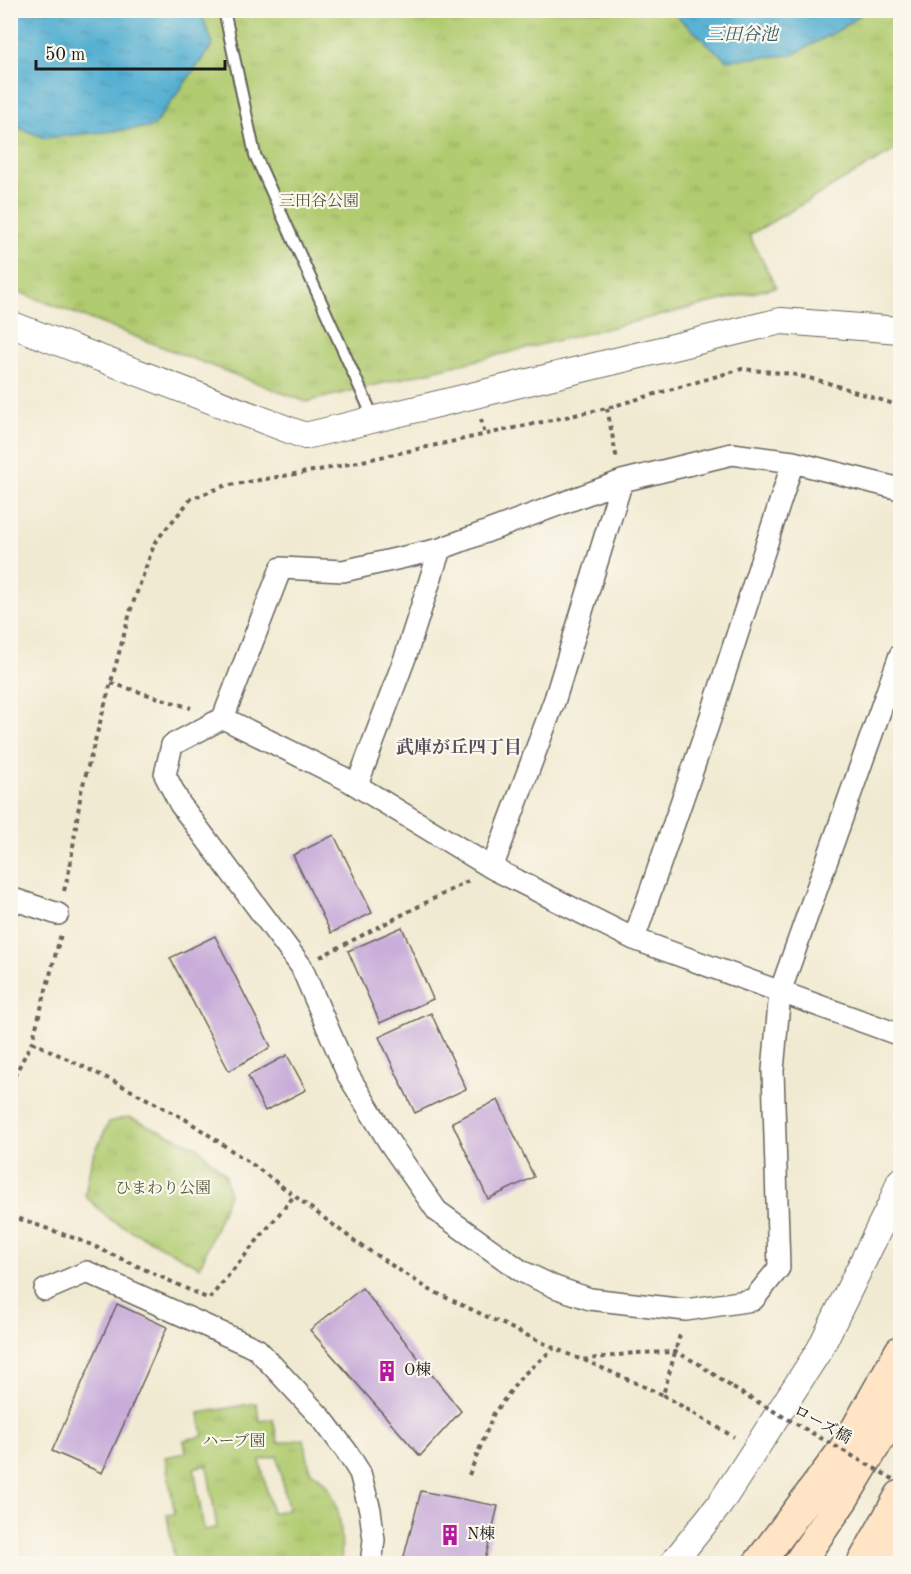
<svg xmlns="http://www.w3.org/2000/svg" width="911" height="1574" font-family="'Old Standard TT','Noto Serif JP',serif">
<defs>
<pattern id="park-tufts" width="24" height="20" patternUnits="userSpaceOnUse" patternTransform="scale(1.5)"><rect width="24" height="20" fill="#b0cb70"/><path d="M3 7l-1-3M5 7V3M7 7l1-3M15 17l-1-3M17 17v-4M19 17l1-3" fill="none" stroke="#97ae60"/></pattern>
<pattern id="water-ripples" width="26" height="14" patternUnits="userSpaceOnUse" patternTransform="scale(1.5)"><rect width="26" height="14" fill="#53afd1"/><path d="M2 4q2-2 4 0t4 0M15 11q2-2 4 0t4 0" fill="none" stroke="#448ea9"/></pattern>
</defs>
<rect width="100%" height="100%" fill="#fbf7ec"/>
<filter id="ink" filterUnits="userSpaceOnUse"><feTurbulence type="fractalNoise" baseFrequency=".0167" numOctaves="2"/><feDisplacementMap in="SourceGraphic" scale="12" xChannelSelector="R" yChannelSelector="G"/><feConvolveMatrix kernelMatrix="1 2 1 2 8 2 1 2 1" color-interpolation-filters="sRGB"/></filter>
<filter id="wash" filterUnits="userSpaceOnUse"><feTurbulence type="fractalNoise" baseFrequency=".008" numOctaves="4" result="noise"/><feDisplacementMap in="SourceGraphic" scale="24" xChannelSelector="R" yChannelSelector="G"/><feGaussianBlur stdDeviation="1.35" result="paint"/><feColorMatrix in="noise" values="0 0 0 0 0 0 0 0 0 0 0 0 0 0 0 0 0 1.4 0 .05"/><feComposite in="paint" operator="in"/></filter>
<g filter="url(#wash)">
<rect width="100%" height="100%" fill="#f1ead2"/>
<!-- park -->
<path fill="url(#park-tufts)" stroke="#667446" stroke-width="1.5" fill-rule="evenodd" d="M10,11H900V147L749,235L776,287L306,402L11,289Z
M129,1117L197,1147L225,1174L229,1194L200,1267L111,1220L85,1196L91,1161L109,1122Z
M256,1403L260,1421L273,1419L278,1443L304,1439L310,1471C341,1486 343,1534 341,1563H175L167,1515L175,1514L165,1457L186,1453L184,1440L203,1436L199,1413ZM277,1456L288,1509L272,1513L260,1460ZM207,1465L217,1528L204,1530L194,1468Z"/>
<!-- water -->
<path fill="url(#water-ripples)" stroke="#386676" stroke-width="1.5" d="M10,11H200L213,44L153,127L45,138L11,125Z
M671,11H866L839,30L792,55L726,60Z"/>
<g id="blocks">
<!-- building -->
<path fill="#c8acd9" d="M334,835L372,913L331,933L293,855Z
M402,927L433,999L380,1023L348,951Z
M215,936L271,1047L229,1071L170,958Z
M431,1013L466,1089L415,1113L379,1037Z
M287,1055L306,1090L265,1111L248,1076Z
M498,1100L534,1177L488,1199L452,1122Z
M362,1288L461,1411L420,1456L310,1330Z
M117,1304L167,1327L102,1473L52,1451Z
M421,1491L498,1506L484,1564H402Z"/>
</g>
</g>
<g filter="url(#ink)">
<use href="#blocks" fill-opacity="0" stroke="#67645c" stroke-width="1.5"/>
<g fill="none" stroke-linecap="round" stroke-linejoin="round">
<defs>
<path id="service" d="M224,10L255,155L374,419"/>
<path id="minor" d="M900,489L793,462L732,454L622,481L440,549L343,571L281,568L223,718L346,779L492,868L634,939L900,1035
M223,718L172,745L165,775L180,804L301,966L348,1075L389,1142L437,1211L521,1271L555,1287L590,1299L686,1310L753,1300L779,1268L773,1071L780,992L900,655
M357,785L406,655L440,549
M492,868L555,699L622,481
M10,898L58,914
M634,939L708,725L793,462
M45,1290L87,1272L257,1349L323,1420L347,1452L360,1473L370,1510L374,1540L371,1564"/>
<path id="tertiary" d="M10,324L305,436L781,321L900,330
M672,1564L720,1504L820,1349L892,1202L900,1181"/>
<path id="secondary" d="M758,1564L847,1445L900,1351
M798,1564L843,1499L900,1404
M862,1564L900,1496
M887,1564L900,1538"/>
</defs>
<!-- service casing -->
<use href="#service" stroke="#67645c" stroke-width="14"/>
<!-- minor casing -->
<use href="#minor" stroke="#67645c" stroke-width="24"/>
<!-- tertiary casing -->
<use href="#tertiary" stroke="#67645c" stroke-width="28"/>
<!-- secondary casing -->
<use href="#secondary" stroke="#67645c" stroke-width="33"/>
<!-- path -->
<path stroke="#67645c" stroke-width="4" stroke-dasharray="4.5 4.5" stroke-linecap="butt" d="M607,408L617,460
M481,419L485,435
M111,683L191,708
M64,891L70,867L81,792L131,609L155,542L191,499L224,486L330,468L607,408L742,369L792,374L825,382L900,406
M320,957L468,881
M32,1042L111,1080L185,1119L256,1167L356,1242L430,1290L554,1348L582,1360L634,1353L676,1352L699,1364L733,1388
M10,1084L32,1042L61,934
M10,1218L20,1219L85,1242L209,1299L294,1196
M584,1360L663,1395L681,1331
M663,1395L734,1437
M469,1475L494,1413L522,1376L554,1348"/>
<!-- service -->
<use href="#service" stroke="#fff" stroke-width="10"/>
<!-- minor -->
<use href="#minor" stroke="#fff" stroke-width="21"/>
<!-- tertiary -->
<use href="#tertiary" stroke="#fff" stroke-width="26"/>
<!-- secondary -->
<use href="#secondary" stroke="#ffe4c6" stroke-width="30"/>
<!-- path-bridge -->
<path stroke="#67645c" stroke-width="4" stroke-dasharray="4.5 4.5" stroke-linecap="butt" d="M733,1388L900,1483"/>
</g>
</g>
<!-- icons -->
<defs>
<symbol id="building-bare" viewBox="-9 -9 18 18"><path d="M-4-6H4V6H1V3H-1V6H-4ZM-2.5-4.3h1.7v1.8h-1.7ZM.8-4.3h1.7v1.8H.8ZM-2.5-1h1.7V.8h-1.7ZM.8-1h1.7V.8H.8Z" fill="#b5179e" stroke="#fbf7ec" stroke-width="2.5" paint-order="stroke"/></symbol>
</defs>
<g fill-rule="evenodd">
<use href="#building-bare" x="372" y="1356" width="30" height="30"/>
<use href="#building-bare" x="435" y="1520" width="30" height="30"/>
</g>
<g text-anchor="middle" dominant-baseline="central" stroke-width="4.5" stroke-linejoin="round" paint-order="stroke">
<!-- park labels -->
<g font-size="16" fill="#505939" stroke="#fbf7ec">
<text x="319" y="202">三田谷公園</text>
<text x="163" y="1189">ひまわり公園</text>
<text x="234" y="1442">ハーブ園</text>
</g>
<!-- poi labels -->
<g font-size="16" fill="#1c1c1c" stroke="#fbf7ec" text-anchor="start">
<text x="404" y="1371">O棟</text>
<text x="467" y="1535">N棟</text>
</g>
<!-- street labels -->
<g font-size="16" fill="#1c1c1c" stroke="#fbf7ec">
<text transform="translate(822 1425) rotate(29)">ローズ橋</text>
</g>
<!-- water labels -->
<g font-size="18" font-style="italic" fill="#355e6d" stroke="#fbf7ec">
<text x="742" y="35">三田谷池</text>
</g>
<!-- neighbourhood labels -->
<g font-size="18" font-weight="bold" fill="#584e5e" stroke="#fbf7ec">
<text x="459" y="748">武庫が丘四丁目</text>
</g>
</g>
<!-- margin -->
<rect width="911" height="1574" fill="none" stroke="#fbf7ec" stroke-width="36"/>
<!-- scale -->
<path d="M36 60v9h189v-9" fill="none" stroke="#1c1c1c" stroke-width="3"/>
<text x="45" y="60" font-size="18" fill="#1c1c1c" stroke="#fbf7ec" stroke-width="4.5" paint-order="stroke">50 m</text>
</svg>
